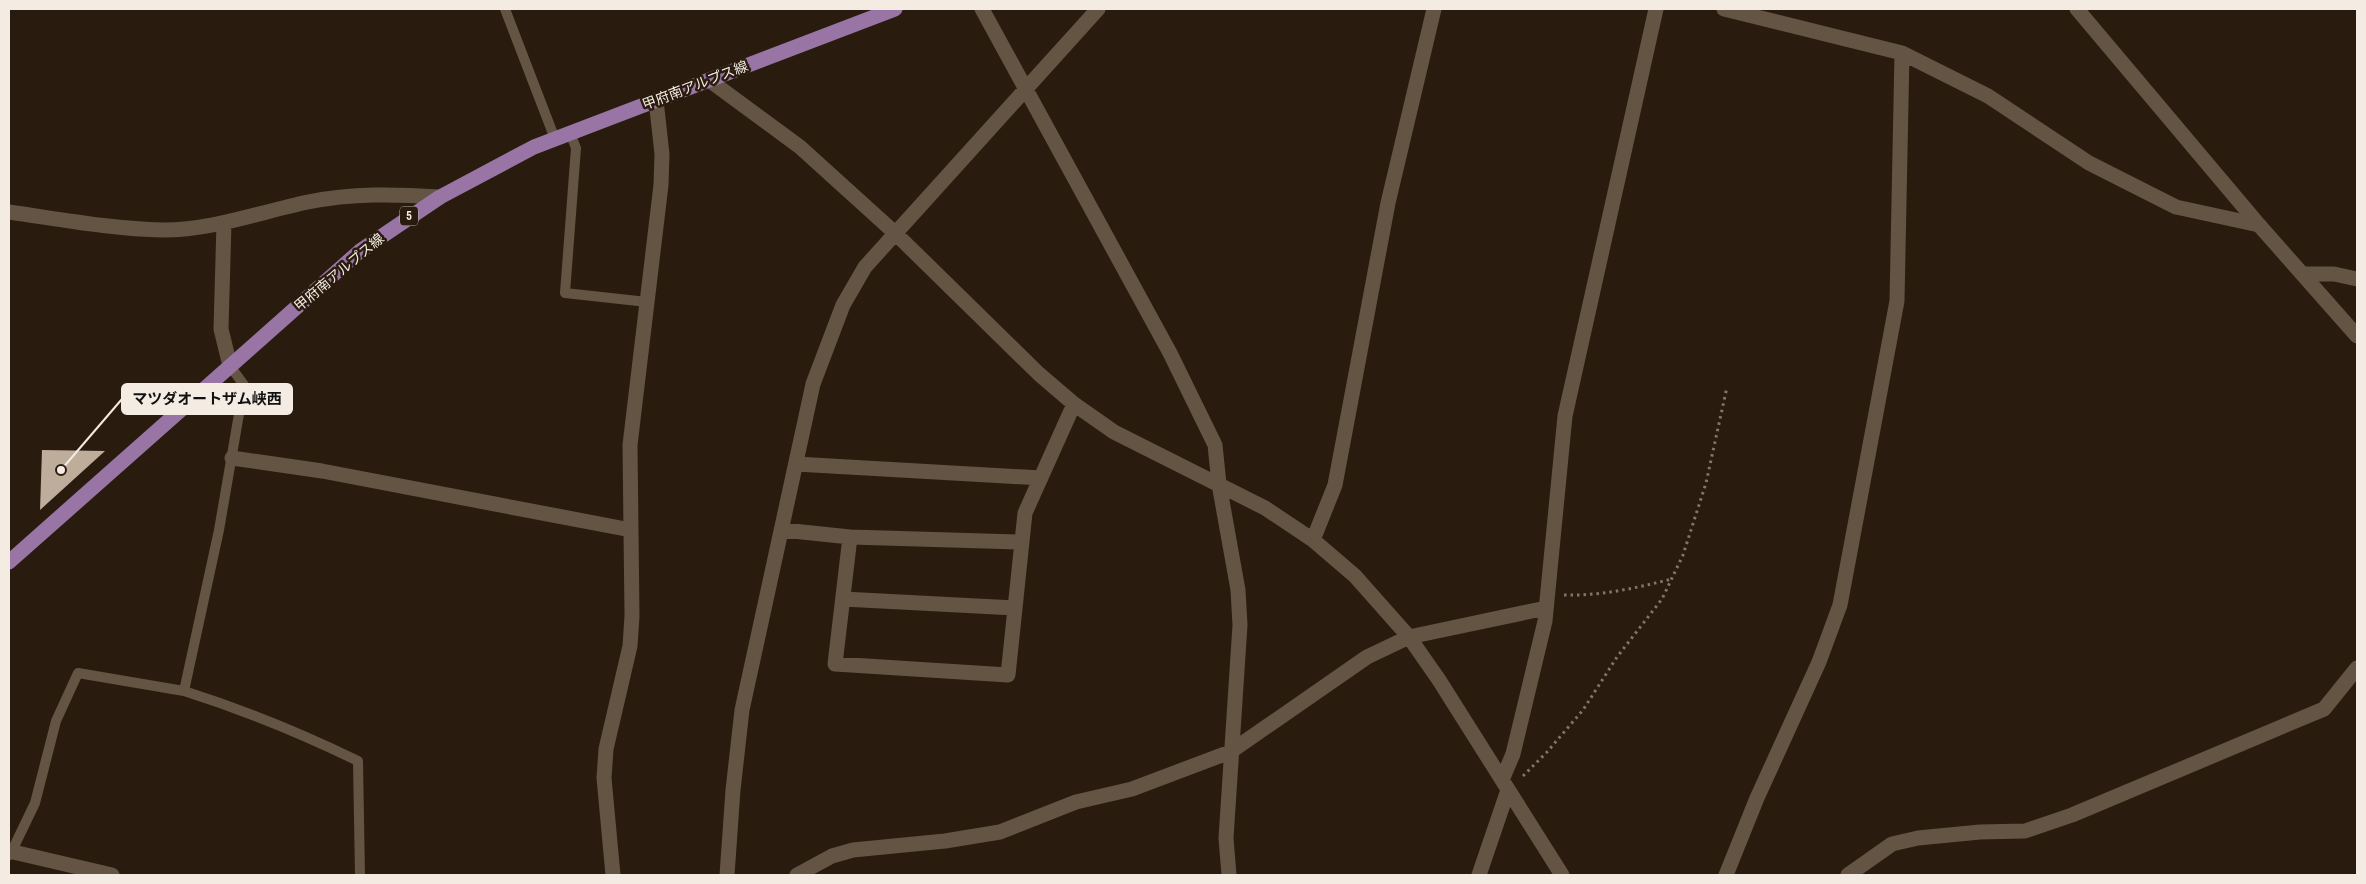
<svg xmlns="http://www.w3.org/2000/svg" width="2366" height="884" font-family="'Archivo Narrow','Noto Sans JP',sans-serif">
<rect width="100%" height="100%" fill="#291c0e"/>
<!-- building -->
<path fill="#bead9b" d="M42,450L105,451L40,510Z"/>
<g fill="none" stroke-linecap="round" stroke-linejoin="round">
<!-- path -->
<path stroke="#81766a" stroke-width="3" stroke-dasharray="2.5 4" stroke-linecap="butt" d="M1564,595C1601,596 1636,588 1672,579
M1523,776L1547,752L1583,710L1617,657L1662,599L1683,555L1706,483L1727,387"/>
<!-- service -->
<path stroke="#635444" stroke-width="10" d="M505,9L555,139
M570,133L576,148L565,293L647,302
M184,691C244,710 301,733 358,761L360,875
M10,855L35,803L56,721L78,673L184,691L219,530L244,385L230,366"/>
<!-- minor -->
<path stroke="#635444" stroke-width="15" d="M982,9L1170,353L1215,445L1219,484L1238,590L1240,625L1226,838L1229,875
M1724,9L1902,53L1988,96L2089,163L2176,207L2259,225
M709,80L800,147L895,233L1039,374L1074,404L1114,432L1265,508L1313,540L1355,576L1409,637L1439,680L1562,875
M9,212C59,219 112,229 163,230C213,230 260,212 308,202C352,193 396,194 440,197
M224,223L221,329L230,366
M2304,274H2334L2357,279
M232,458L322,471L631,530
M796,464L1041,478
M783,530L850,537L1022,542
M850,537L835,664L1008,675L1025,513L1074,404
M1313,540L1335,485L1388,203L1434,9
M843,599L1015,608
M1502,780L1513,754L1545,621L1565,416L1656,9
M9,851L112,875
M613,875L604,778L606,749L630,646L632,616L630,445L661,185L662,154L656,100
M727,875L733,790L742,710L813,384L843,305L865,267L1098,9
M797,875L832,856L853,850L945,841L1000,832L1076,802L1132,789L1230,752L1367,657L1409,637L1546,608
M1479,875L1508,790
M1726,875L1757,798L1819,662L1840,605L1897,301L1902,53
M1848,875L1892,844L1918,838L1980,832L2025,831L2072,815L2324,709L2357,668"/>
<!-- tertiary -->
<path stroke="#635444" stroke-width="15" d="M2077,9L2259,225L2357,336"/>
<!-- primary -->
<path stroke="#9875a5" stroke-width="15" d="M9,562L360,251L440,197L534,147L895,9"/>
</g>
<g text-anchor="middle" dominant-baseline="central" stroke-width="5" stroke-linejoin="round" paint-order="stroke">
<!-- shield labels -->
<rect fill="#291c0e" stroke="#b7ada2" stroke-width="1" x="400" y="206.5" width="18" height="19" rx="4"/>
<g font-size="12" font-weight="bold" fill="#f4ebe2">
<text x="409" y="216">5</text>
</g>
<!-- street labels -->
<g font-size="14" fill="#f4ebe2" stroke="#291c0e">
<text transform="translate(695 85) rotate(-21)">甲府南アルプス線</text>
<text transform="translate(339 272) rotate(-40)">甲府南アルプス線</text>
</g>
</g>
<!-- callouts -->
<path fill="none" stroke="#f4ebe2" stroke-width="2" d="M61 470L122 399"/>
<circle fill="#f4ebe2" stroke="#291c0e" stroke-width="2" cx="61" cy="470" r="5"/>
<rect fill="#f4ebe2" stroke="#f4ebe2" stroke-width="2" x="122" y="384" width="170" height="30" rx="5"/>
<g font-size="15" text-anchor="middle" font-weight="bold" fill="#111">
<text x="207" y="404">マツダオートザム峡西</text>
</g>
<!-- border -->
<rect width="2366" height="884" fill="none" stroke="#f4ebe2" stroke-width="20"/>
</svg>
